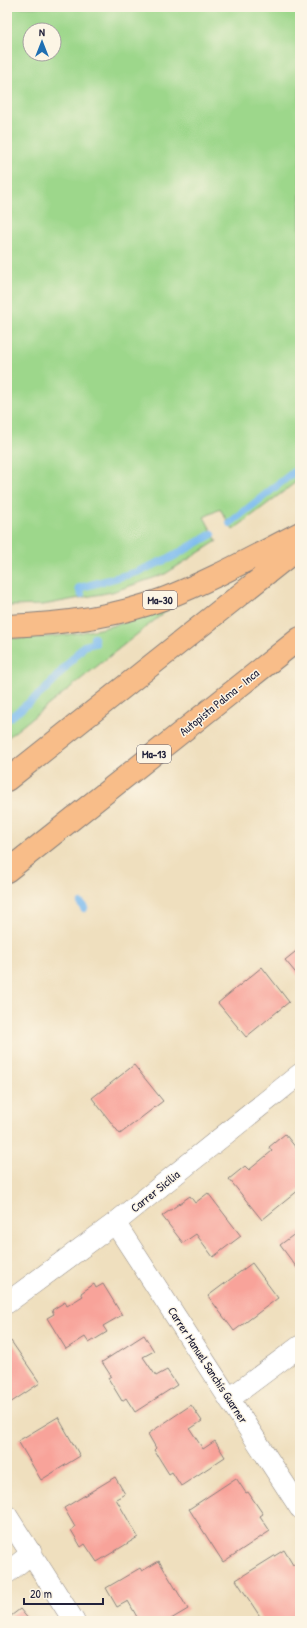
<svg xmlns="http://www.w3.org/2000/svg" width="307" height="1628" font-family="'Patrick Hand',sans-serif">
<rect width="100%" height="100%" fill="#fcf5e5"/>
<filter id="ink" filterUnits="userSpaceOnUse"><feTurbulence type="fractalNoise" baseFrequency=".025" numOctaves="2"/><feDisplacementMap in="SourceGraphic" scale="8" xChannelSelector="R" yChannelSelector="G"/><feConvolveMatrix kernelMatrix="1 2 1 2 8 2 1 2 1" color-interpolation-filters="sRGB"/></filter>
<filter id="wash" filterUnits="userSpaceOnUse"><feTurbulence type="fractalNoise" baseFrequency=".012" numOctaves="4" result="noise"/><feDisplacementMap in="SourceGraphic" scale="16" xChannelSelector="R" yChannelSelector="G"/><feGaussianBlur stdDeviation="0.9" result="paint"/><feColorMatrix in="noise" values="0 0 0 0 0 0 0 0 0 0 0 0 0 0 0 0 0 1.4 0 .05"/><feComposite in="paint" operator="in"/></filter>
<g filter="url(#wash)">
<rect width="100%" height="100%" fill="#efdfbe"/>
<!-- green -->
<path fill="#9dd78b" stroke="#607c63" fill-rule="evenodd" d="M7,7H300V479L233,530L220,509L204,517L217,541L165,574L112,592L43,605L7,606ZM30,30H54V54H30Z
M170,608L155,620L7,738V638C62,640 118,627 170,608Z"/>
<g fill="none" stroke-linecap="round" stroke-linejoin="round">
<!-- stream -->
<path stroke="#7bbbef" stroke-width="8" d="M230,523L300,467
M81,594L79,588L137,572L172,557L212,534
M7,719L11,717L46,689L84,646L95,643L94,638
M81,904L84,908"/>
</g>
<g id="blocks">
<!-- building -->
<path fill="#f8a39a" d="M300,948V978L285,960Z
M262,967L289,1002L246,1037L218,1003Z
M134,1065L163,1101L120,1134L92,1098Z
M285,1134L300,1153V1189L262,1220L229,1179L245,1166L249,1170L272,1151L269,1147Z
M208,1193L241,1236L213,1257L196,1234L183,1243L162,1216L190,1196L195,1203Z
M300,1230V1272L280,1245Z
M252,1263L278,1298L234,1331L208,1296Z
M94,1284L96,1288L103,1284L122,1315L103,1326L107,1332L89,1343L85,1337L66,1349L47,1318L54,1314L52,1310L65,1302L67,1306L83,1296L81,1293Z
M144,1335L154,1351L143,1357L156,1376L167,1370L177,1385L135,1412L126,1398L122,1401L108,1378L111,1376L102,1362Z
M11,1341L40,1383L7,1405V1344Z
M191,1405L202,1421L190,1429L203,1449L215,1441L225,1457L181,1486L172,1472L169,1474L154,1450L156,1448L148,1434Z
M58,1417L80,1456L41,1480L18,1441Z
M115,1477L125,1494L116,1499L138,1537L97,1562L85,1544L81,1547L71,1530L75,1527L64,1508Z
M236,1478L246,1493L248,1492L263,1514L260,1516L270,1531L223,1562L189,1509Z
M284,1550L293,1565L296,1563L300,1570V1613L289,1621H263L236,1580Z
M159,1561L188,1609L171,1619L172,1621H131L137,1617L128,1601L117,1607L106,1588L140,1568L142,1571Z
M20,1609L30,1621H7V1619Z"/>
</g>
</g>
<g filter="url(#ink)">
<use href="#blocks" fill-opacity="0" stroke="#88807c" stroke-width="1"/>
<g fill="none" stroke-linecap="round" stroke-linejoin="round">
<defs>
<path id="minor" d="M115,1223L300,1508
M7,1303L115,1223L300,1074
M229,1399L300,1346
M7,1516L74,1621
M7,1573L32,1553"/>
<path id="motorway" d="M7,626C59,624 113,618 163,599C210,581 255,556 300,533
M7,780L300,547
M7,871L300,638"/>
</defs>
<!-- minor casing -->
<use href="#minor" stroke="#88807c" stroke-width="22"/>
<!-- motorway casing -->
<use href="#motorway" stroke="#88807c" stroke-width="24"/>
<!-- minor -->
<use href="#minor" stroke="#fff" stroke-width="21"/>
<!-- motorway -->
<use href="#motorway" stroke="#f8bd89" stroke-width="22"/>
</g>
</g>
<g text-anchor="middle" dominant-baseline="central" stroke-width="3" stroke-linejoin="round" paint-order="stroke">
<!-- shield labels -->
<g fill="#fcf5e5" stroke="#63616e" stroke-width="1">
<rect x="143" y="591" width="34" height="18" rx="3"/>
<rect x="137" y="745" width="34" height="18" rx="3"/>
</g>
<g font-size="11" font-weight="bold" fill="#22223b">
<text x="160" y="600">Ma-30</text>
<text x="154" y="754">Ma-13</text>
</g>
<!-- street labels -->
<g font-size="12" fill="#22223b" stroke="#fcf5e5">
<text transform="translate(219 702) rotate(-39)">Autopista Palma - Inca</text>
<text transform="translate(155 1191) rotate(-39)">Carrer Sicília</text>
<text transform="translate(208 1365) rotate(57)">Carrer Manuel Sanchís Guarner</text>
</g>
</g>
<!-- margin -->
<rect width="307" height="1628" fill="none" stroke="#fcf5e5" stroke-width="24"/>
<!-- north arrow -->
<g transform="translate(42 42)"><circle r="19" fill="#fcf5e5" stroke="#a5a1a1"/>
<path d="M0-3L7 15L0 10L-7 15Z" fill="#1f6fb2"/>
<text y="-6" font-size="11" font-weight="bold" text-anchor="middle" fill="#22223b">N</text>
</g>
<!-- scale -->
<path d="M24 1598v6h79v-6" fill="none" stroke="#22223b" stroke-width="2"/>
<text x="30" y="1598" font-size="12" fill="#22223b" stroke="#fcf5e5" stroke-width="3" paint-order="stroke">20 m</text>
</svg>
